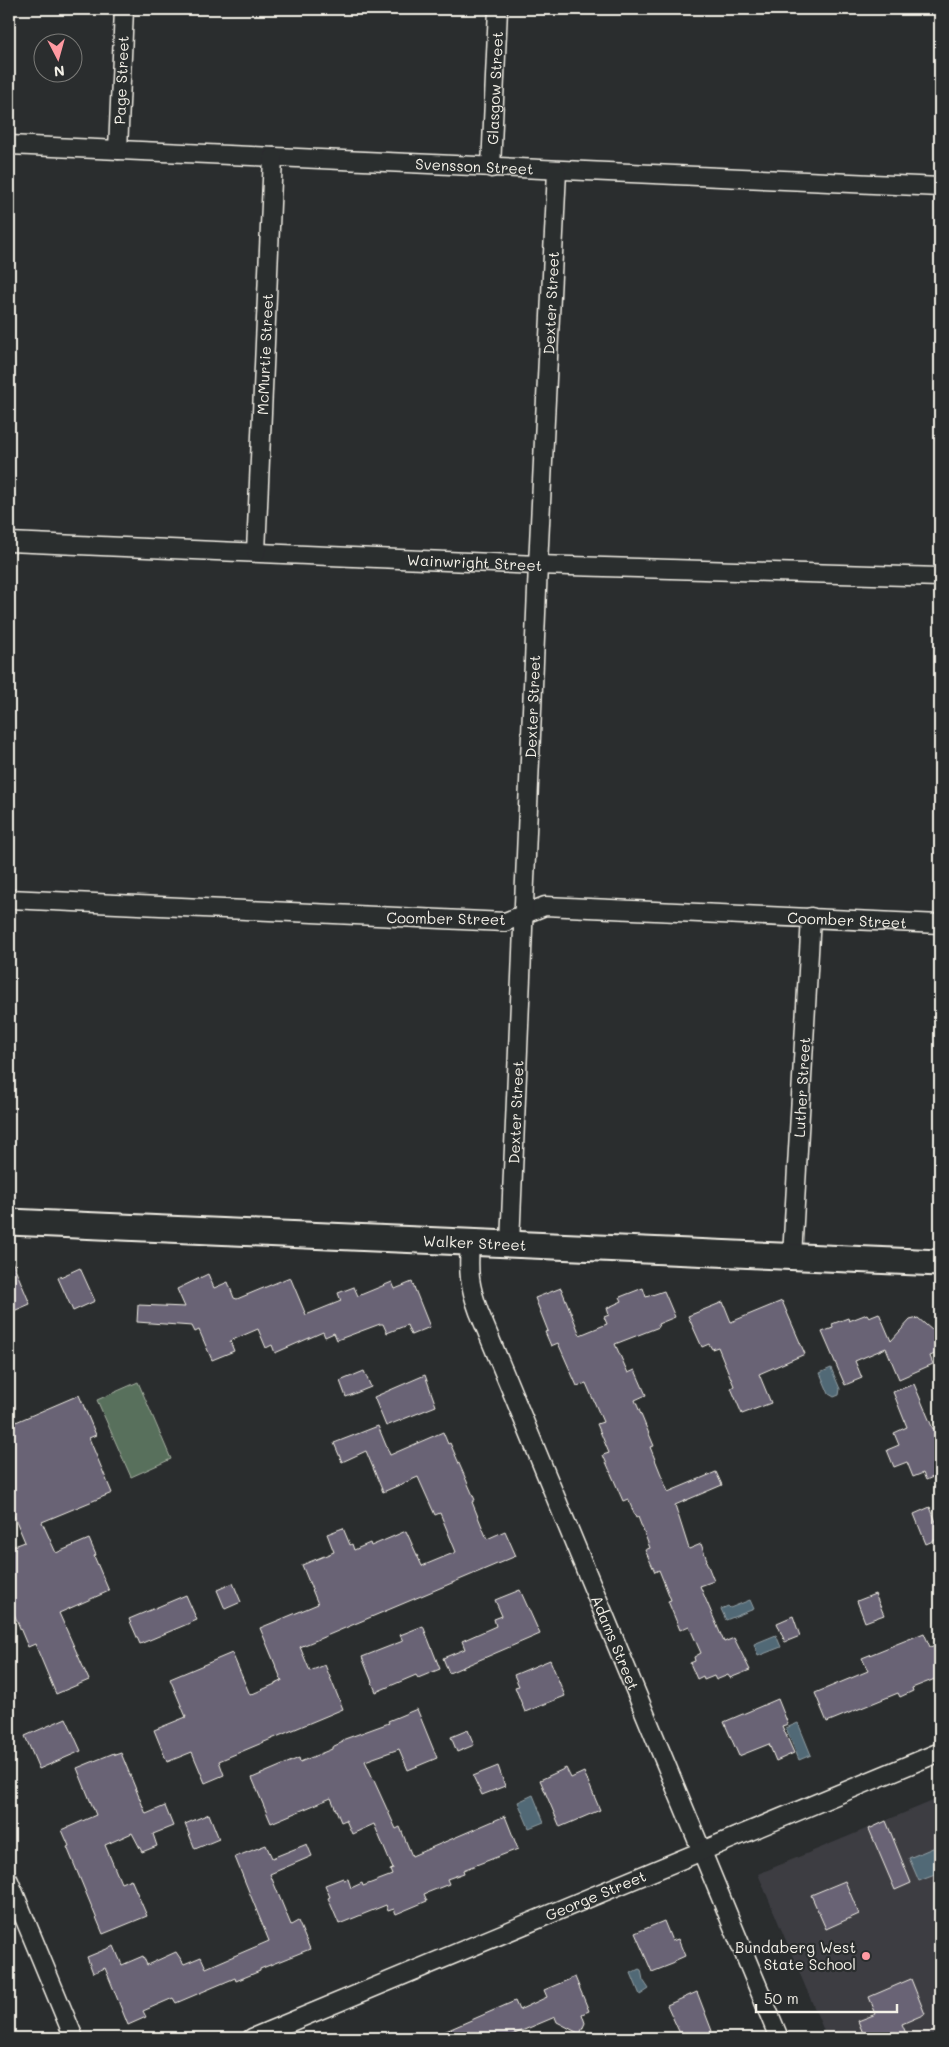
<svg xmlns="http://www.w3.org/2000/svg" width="949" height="2047" font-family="Mali,sans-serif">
<rect width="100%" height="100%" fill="#2a2d2e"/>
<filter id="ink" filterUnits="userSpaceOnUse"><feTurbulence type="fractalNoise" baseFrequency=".02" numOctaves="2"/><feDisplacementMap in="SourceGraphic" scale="10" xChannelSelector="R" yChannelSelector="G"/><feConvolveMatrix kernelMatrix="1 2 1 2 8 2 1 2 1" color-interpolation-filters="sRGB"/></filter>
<g filter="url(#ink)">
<!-- built -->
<path fill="#3d3d43" d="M940,1798V2038H827L758,1874Z"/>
<!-- green -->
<path fill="#586f5b" stroke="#a6b0a2" d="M138,1382L171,1459L131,1477L97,1400Z"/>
<!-- water -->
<path fill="#516976" stroke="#929fa4" d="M831,1368L840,1389L839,1395L834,1397L829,1394L820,1373Z
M750,1600L754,1609L726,1620L721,1609L728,1606L730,1608Z
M776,1635L781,1647L758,1656L754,1644Z
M798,1723L811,1755L799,1760L786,1728Z
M533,1795L544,1822L529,1828L518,1802Z
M940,1845V1873L919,1881L909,1858Z
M639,1969L641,1970L643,1980L649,1989L640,1995L631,1973Z"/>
<!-- building -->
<path fill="#696375" stroke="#f4f1e8" d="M9,1254L30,1304L9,1313Z
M80,1268L95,1301L73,1311L58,1278Z
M208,1274L214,1288L228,1282L234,1298L237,1299L290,1277L306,1315L341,1301L338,1293L354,1287L358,1296L392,1282L395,1289L412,1282L430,1327L411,1335L407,1325L387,1333L383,1324H380L337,1340L334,1333L325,1337L323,1332L275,1353L272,1345L266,1348L258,1329L230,1341L234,1351L212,1360L199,1330L195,1332L192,1326L137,1322L138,1305L185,1307L177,1289Z
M561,1288L580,1335L607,1324L604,1317L609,1315L607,1308L622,1301L620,1297L643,1288L646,1297L664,1291L675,1317L658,1324L659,1327L615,1344L628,1373L635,1370L646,1395L635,1400L654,1446L650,1447L668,1492L716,1472L722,1485L675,1505L689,1549L701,1544L707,1560L706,1561L714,1581L700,1586L724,1642L734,1638L750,1670L730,1678L728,1675L716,1680L714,1676L704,1680L703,1676L697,1679L690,1663L695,1661L694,1657L701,1653L689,1626L680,1630L668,1601L671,1600L659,1570L655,1572L645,1550L650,1548L638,1517L636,1518L628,1499L623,1501L603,1455L609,1453L597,1424L603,1422L586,1383L577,1386L558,1343L551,1346L545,1332L548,1331L535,1298Z
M782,1301L805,1354L759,1374L771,1403L742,1414L731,1388L734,1386L718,1347L712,1349L709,1344L702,1347L688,1316L723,1302L731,1322Z
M879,1313L891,1341L910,1320L918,1318L940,1337V1352L930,1356L933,1364L899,1379L886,1348L855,1361L862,1378L845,1385L822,1332L833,1328L832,1324L848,1318L849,1321L867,1314L869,1317Z
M364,1371L371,1387L346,1397L340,1381Z
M425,1375L436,1406L386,1426L374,1397Z
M914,1384L933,1429L940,1426V1474L926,1480L923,1473L913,1477L907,1462L894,1467L887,1450L899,1445L894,1433L907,1427L893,1392Z
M79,1395L96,1435L89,1438L112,1493L42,1522L56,1553L89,1539L96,1555L94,1556L109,1591L59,1613L89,1680L56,1694L35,1644L28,1647L9,1602V1548L25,1542L9,1504V1425Z
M378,1426L390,1455L443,1432L448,1444L450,1443L475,1500L472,1502L487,1539L505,1531L516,1556L300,1647L310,1671L325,1665L343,1709L219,1761L224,1775L205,1783L192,1752L167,1762L154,1730L186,1717L170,1679L232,1653L250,1695L282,1681L260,1628L318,1604L302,1565L334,1552L327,1534L343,1528L350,1545L352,1544L354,1550L370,1543L371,1546L406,1531L422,1566L456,1552L440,1513L435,1515L418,1477L383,1492L366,1451L342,1462L334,1443Z
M930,1507L940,1532V1538L926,1544L914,1514Z
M233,1583L241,1602L225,1609L217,1590Z
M520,1590L540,1634L449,1673L443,1658L465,1649L462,1641L496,1626L494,1619L502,1616L495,1600Z
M875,1594L884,1615L865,1622L857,1601Z
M186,1595L197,1620L140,1644L129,1619Z
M793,1616L800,1636L785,1642L777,1623Z
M423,1626L440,1669L418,1678L416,1675L376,1692L362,1657L403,1641L400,1635Z
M924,1633L930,1647L940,1643V1677L912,1688L913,1691L900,1697L898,1693L827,1722L815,1693L868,1671L862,1658Z
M550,1660L565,1696L525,1712L515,1687L519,1686L514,1675Z
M778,1699L788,1724L782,1726L794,1753L776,1761L769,1744L739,1756L724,1722Z
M417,1709L437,1758L408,1770L399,1749L365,1761L396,1829L400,1827L412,1856L505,1816L518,1849L463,1870L464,1873L447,1879L449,1884L424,1894L427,1901L396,1914L394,1909L388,1911L386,1905L339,1924L328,1898L330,1897L325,1885L343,1878L344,1880L348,1879L351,1888L362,1883L363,1886L392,1875L390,1870L393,1869L374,1824L352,1834L346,1820L341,1822L331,1798L271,1823L252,1778L299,1758L300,1762L332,1749V1747L343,1742L342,1740L389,1723L388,1721Z
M66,1718L81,1751L39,1769L25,1736Z
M468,1730L474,1745L457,1752L451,1737Z
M114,1753L115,1755L121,1753L146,1814L165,1806L173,1826L153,1834L157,1846L142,1852L132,1833L105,1845L121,1883L131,1879L147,1916L103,1934L67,1847L69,1846L62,1830L96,1815L77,1768Z
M498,1766L505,1786L482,1795L473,1776Z
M566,1768L571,1778L584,1772L600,1810L560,1827L540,1780Z
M209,1814L219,1839L195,1849L185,1824Z
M886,1821L911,1883L895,1890L869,1829Z
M307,1844L312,1856L270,1874L291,1925L298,1921L310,1949L260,1969V1971L236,1981L235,1978L176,2003L173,1998L143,2011L146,2017L128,2025L105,1968L93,1973L87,1957L114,1946L122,1965L143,1956L147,1965L176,1952L184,1964L201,1957L206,1968L269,1941L235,1857L266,1845L272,1858Z
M845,1881L859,1914L826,1929L811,1895Z
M664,1921L672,1941L678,1939L685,1956L674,1961L675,1963L652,1972L635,1933Z
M575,1977L589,2011L582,2014L585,2023L580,2034L557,2022L555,2017L505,2038H430L515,2001L519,2010L547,1997L544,1990Z
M911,1979L925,2014L902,2024L908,2038H865L858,2021L876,2014L869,1997Z
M697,1992L712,2031L695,2038H682L667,2005Z"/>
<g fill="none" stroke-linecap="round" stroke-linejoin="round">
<defs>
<g id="minor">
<path id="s1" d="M9,145L940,187"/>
<path id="s2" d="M118,150L124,9"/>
<path id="s3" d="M491,168L498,9"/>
<path id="s4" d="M9,542L538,565L940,577"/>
<path id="s5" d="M256,552L273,157"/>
<path id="s6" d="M9,899L505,922L545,906L940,924"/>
<path id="s7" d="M470,1243C468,1272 469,1285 479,1312L779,2038"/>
<path id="s8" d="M510,1244L538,565L557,171"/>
<path id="s9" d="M792,1257L811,917"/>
<path d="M9,1881L74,2038"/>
<path id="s10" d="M252,2038L940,1752"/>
</g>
<g id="secondary">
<path id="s11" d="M9,1222L940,1263"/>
</g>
</defs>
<!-- minor casing -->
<use href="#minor" stroke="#f4f1e8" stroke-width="21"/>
<!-- secondary casing -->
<use href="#secondary" stroke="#f4f1e8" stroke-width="29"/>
<!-- minor -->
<use href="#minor" stroke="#2a2d2e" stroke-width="18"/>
<!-- secondary -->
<use href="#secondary" stroke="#2a2d2e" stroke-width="25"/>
</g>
</g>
<!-- markers -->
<circle fill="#ff9aa2" stroke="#2a2d2e" stroke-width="2" cx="866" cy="1956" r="5"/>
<g text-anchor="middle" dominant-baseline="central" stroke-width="4.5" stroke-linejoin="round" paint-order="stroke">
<!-- street labels -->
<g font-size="15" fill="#f4f1e8" stroke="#2a2d2e">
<text stroke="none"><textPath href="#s2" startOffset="70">Page Street</textPath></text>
<text stroke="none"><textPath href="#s3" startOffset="80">Glasgow Street</textPath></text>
<text stroke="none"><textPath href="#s1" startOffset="466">Svensson Street</textPath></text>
<text stroke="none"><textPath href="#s8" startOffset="942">Dexter Street</textPath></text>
<text stroke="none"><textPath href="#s5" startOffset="198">McMurtie Street</textPath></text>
<text stroke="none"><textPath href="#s4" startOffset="466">Wainwright Street</textPath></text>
<text stroke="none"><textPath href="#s8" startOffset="538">Dexter Street</textPath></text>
<text transform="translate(446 918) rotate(1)">Coomber Street</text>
<text stroke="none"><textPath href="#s6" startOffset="842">Coomber Street</textPath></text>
<text stroke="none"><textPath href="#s9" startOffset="170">Luther Street</textPath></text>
<text stroke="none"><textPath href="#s8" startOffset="132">Dexter Street</textPath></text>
<text stroke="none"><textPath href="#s11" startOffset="466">Walker Street</textPath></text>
<text stroke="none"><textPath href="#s7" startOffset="428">Adams Street</textPath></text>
<text stroke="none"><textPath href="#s10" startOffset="372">George Street</textPath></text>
</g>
<!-- poi labels -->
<g font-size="15" fill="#f4f1e8" stroke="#2a2d2e" text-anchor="end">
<text x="856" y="1947">Bundaberg West<tspan x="856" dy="17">State School</tspan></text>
</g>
</g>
<!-- margin -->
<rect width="949" height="2047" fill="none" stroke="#2a2d2e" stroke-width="30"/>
<rect x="15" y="15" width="919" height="2017" fill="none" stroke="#f4f1e8" stroke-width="2" filter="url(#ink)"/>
<!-- north arrow -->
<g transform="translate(58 58) rotate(174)"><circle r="24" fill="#2a2d2e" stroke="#7b7b78"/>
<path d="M0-4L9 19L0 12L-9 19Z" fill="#ff9aa2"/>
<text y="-8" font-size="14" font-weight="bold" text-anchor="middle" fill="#f4f1e8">N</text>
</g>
<!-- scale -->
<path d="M756 2004v8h141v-8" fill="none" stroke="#f4f1e8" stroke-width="2.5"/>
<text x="764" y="2004" font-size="15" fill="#f4f1e8" stroke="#2a2d2e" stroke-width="4" paint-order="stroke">50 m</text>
</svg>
